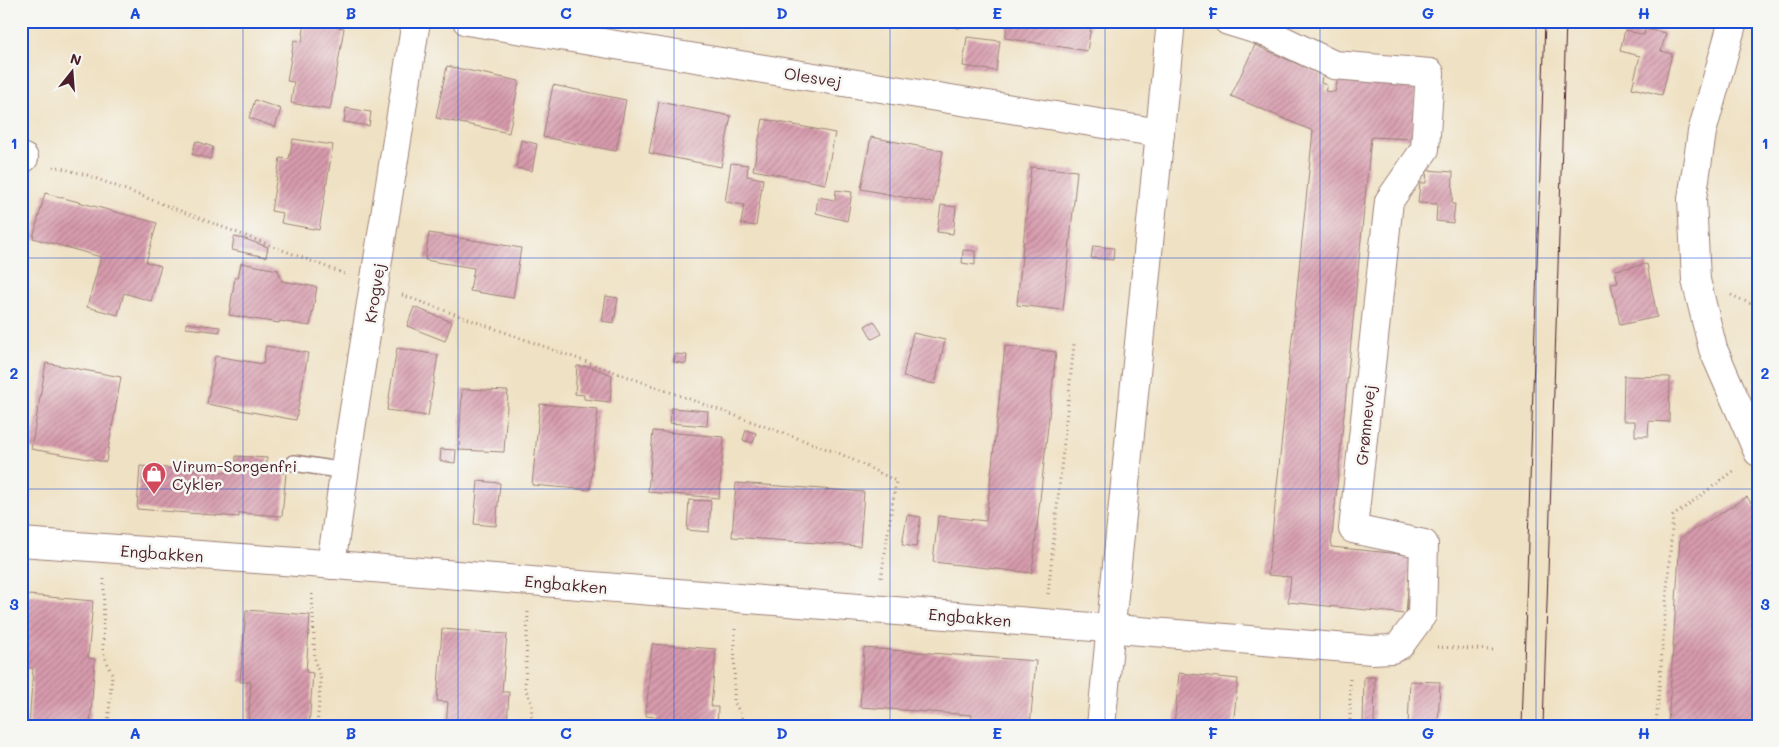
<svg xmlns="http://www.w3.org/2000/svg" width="1779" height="747" font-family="Mali,sans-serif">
<defs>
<pattern id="building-hatch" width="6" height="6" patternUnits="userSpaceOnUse" patternTransform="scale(1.25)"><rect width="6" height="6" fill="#d79bad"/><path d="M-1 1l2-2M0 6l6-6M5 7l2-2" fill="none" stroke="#b07e8d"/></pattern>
</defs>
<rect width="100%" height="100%" fill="#f6f6f2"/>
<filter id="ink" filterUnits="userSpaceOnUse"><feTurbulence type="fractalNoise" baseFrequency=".02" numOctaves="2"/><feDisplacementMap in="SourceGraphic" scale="10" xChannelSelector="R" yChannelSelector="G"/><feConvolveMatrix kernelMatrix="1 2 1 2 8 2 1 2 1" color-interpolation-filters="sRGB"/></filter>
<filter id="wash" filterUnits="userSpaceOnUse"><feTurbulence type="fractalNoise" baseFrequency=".0096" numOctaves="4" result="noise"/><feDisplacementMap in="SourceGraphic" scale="20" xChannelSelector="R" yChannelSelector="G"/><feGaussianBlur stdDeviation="1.12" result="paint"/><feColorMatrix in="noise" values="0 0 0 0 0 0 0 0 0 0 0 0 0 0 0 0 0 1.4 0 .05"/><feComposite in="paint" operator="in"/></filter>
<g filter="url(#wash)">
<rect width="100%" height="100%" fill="#efe1c3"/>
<g id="blocks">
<!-- building -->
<path fill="url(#building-hatch)" d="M931,21H960L959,28Z
M1008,21H1092L1087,51L1005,38Z
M305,22L344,28L330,110L291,103L294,82L287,81L294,40L302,42Z
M1645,29L1666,33L1661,51L1672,54L1662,95L1632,88L1640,56L1620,51L1625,30L1644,35Z
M967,37L1000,41L996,71L963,66Z
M1255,45L1322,75L1321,83L1327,85L1325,91L1335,92L1338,77L1416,81L1412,139L1371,137L1331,547L1411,555L1406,614L1288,602L1291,577L1268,575L1313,131L1231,96Z
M447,66L519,81L509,133L436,118Z
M553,85L626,100L616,151L543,137Z
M255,100L281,109L275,127L249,118Z
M659,102L731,116L721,167L649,153Z
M346,108L371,112L369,126L344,122Z
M763,119L835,133L825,184L753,170Z
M871,137L943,151L933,203L861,189Z
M293,139L333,145L319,230L281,223L283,213L271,211L280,158L289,159Z
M521,140L537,144L532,171L516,168Z
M196,141L213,147L210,159L192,154Z
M731,163L748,165L747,176L763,179L756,226L741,224L744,205L725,202Z
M1031,167L1077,171L1063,310L1017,305Z
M1427,170L1453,172L1452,204H1455L1453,223L1436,221L1437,204L1418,203L1420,183H1426Z
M836,190L852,192L847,221L816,213L818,197L835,200Z
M45,193L157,223L146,262L161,266L151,301L124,293L118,315L87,307L101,257L33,238Z
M941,205L956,207L953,234L937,232Z
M429,233L521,248L513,298L470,291L474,268L425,260Z
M234,237L245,239L268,247L266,257L232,250Z
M1093,246L1114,248L1113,260L1091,258Z
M963,250L975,251V265L962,263Z
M241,263L278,270L282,281L317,287L310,326L280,321L279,323L229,315L235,277L238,278Z
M1647,264L1657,317L1620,325L1611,284L1618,283L1615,270Z
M606,296L618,298L614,323L602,321Z
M414,307L452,322L445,341L407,326Z
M874,321L882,334L872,339L865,326Z
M186,323L220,327V332L186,328Z
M913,333L945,340L935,384L903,377Z
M266,346L308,353L296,420L207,404L215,356L263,364Z
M1005,346L1056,352L1032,573L933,562L938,516L986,521Z
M397,348L438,355L428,416L387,410Z
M675,354L687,355L686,364L674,362Z
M46,363L121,377L106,462L31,449Z
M577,366L591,367L612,375L610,402L584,399V395L575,394Z
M1624,376L1670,377L1669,422L1649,421L1648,436H1635V421H1623Z
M462,389L508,391L504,452L459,450Z
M540,404L598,409L590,490L532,485Z
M671,408L708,411L707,426L670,423Z
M746,430L756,433L753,443L743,440Z
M653,431L724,437L719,498L648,492Z
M441,449L456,450L455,463L440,461Z
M236,456L267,458L266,471L286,473L282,516L239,513V517L137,509L140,466L235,473Z
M478,481L500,483L496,526L474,524Z
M736,483L864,492L860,546L732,537Z
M1747,497L1758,513V726H1668L1680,538Z
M689,500L711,501L709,532L687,530Z
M907,515L921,517L916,547L902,545Z
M28,595L93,601L88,658L95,659L90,726H29L33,668H22Z
M246,610L310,615L306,672L313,673L309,726H248L251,682H240Z
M442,629L507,634L502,692H509L507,726H446L448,702L437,701Z
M652,644L716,649L711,707H718L717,726H656L657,717L646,716Z
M864,648L1036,661L1030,726H971L972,715L860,707Z
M1179,673L1238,679L1233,726H1174Z
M1364,677H1375L1374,726H1363Z
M1410,681L1440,682L1438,726H1408Z"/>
</g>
</g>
<g filter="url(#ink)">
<use href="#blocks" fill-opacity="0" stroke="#9c8077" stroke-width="1"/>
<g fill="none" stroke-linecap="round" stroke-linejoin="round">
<defs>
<path id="service" d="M294,463L345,471"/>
<path id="minor" d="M467,21L1160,133
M1733,21L1702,132L1692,199L1696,280L1713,349L1758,452
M21,157L24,158
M21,542L311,563L1372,650L1392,649L1400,645L1422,615L1424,544L1353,529L1389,201L1425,149L1430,73L1334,65L1270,34L1228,21
M331,565L347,454L416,21"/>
<path id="tertiary" d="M1101,726L1171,21"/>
</defs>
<!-- service casing -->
<use href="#service" stroke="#9c8077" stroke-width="18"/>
<!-- minor casing -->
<use href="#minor" stroke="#9c8077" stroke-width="30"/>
<!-- tertiary casing -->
<use href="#tertiary" stroke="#9c8077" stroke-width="30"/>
<!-- path -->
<path stroke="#9c8077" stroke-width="3" stroke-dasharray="1 4" stroke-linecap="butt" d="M53,166L87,175L345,274
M402,295L841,454L896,481L881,578
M1731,295L1758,307
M104,579L103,652L112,674L108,726
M312,594L315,662L321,680L317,726
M1048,594L1074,344
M528,612L525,688L532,704L531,726
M735,629L734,702L742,716L741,726
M1437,647L1494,650
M1350,679V726
M1656,726L1673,516L1735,470"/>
<!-- service -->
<use href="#service" stroke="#fff" stroke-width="15"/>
<!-- minor -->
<use href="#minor" stroke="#fff" stroke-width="28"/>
<!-- tertiary -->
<use href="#tertiary" stroke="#fff" stroke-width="28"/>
<!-- tram -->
<path stroke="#4a1f2b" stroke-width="1" d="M1522,726L1545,21
M1543,726L1566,21"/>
</g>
</g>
<!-- grid -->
<path fill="none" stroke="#1d4ed8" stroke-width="1" stroke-opacity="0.55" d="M243,21V726M458,21V726M674,21V726M890,21V726M1105,21V726M1320,21V726M1536,21V726M21,258H1758M21,489H1758"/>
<!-- icons -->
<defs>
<symbol id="shop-pin" viewBox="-11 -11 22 30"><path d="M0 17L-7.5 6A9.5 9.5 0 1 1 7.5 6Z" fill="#d1495b" stroke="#f6f6f2"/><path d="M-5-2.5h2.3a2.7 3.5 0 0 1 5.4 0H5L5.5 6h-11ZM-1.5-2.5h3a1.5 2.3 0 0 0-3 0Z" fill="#fff"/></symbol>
</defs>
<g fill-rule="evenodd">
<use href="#shop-pin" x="140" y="460" width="28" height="38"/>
</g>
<g text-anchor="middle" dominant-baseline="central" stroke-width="5" stroke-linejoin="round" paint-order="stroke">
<!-- street labels -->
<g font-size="16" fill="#4a1f2b" stroke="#f6f6f2">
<text transform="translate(813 77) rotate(9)">Olesvej</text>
<text transform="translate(374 293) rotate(-81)">Krogvej</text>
<text transform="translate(1365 425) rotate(-84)">Grønnevej</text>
<text transform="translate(162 553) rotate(4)">Engbakken</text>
<text transform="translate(566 584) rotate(5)">Engbakken</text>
<text transform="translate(970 617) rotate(5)">Engbakken</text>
</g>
<!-- poi labels -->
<g font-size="16" fill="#4a1f2b" stroke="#f6f6f2" text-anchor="start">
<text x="172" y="465">Virum-Sorgenfri<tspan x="172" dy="18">Cykler</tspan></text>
</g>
</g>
<!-- margin -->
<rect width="1779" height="747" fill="none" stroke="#f6f6f2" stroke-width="55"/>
<!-- north arrow -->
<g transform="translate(72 72) rotate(17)" stroke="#f6f6f2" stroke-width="4" paint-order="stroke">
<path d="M0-4L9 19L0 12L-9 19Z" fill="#4a1f2b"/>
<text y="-8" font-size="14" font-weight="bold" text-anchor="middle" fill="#4a1f2b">N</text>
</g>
<rect x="28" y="28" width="1724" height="692" fill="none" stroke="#1d4ed8" stroke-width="2"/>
<g font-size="16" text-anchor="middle" font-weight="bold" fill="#1d4ed8">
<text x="135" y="19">A</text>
<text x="351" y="19">B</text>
<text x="566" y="19">C</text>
<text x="782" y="19">D</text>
<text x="997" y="19">E</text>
<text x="1213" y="19">F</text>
<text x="1428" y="19">G</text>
<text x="1644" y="19">H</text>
<text x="14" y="149">1</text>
<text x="1765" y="149">1</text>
<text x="14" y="379">2</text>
<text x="1765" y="379">2</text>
<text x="14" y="610">3</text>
<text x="1765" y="610">3</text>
<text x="135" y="739">A</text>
<text x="351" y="739">B</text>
<text x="566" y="739">C</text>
<text x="782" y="739">D</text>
<text x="997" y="739">E</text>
<text x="1213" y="739">F</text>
<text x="1428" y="739">G</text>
<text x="1644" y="739">H</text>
</g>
</svg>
